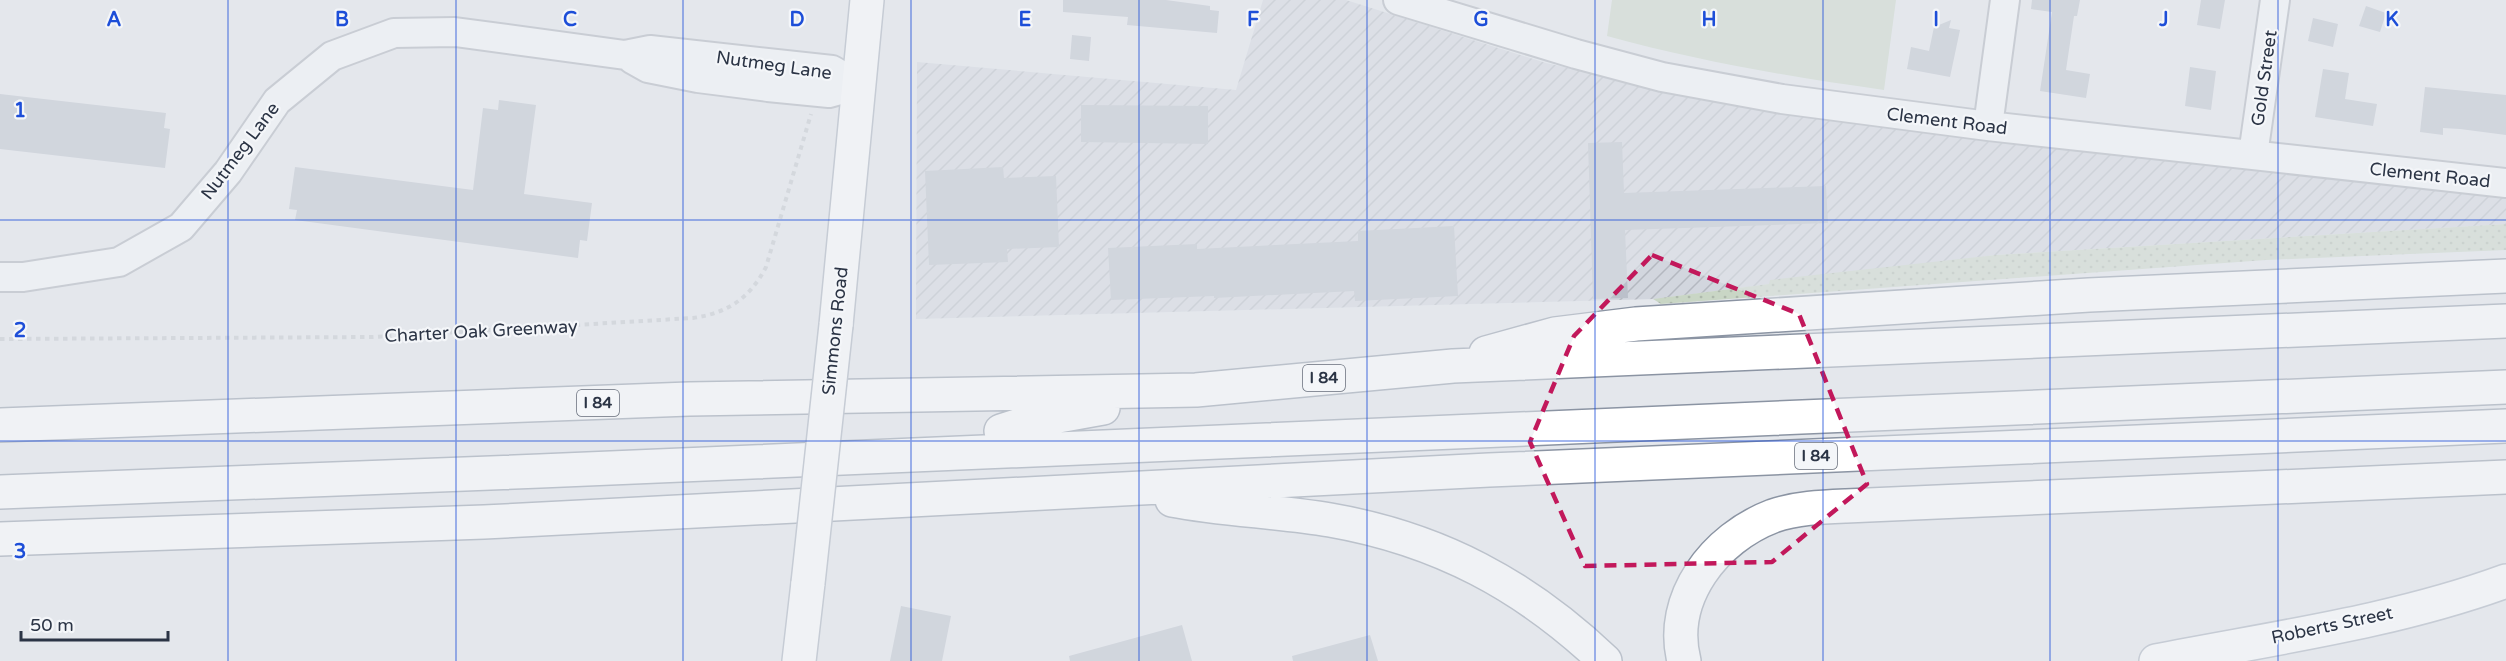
<svg xmlns="http://www.w3.org/2000/svg" width="2506" height="661" font-family="'Varela Round',sans-serif">
<defs>
<pattern id="industrial-furrows" width="10" height="10" patternUnits="userSpaceOnUse" patternTransform="scale(1.5)"><rect width="10" height="10" fill="#d2d6de"/><path d="M-1 1l2-2M0 10L10 0M9 11l2-2" fill="none" stroke="#b4b8c0"/></pattern>
<pattern id="grass-dots" width="8" height="8" patternUnits="userSpaceOnUse" patternTransform="scale(1.5)"><rect width="8" height="8" fill="#c9d6c5"/><path d="M2 2h.1M6 6h.1" fill="none" stroke="#adb8ab" stroke-width="1.8" stroke-linecap="round"/></pattern>
</defs>
<rect width="100%" height="100%" fill="#e4e7ec"/>
<!-- industrial -->
<path fill="url(#industrial-furrows)" d="M1263,0H1346L1546,63L1729,104L2506,195V224L1996,255L1655,299L916,319L917,62L1236,90Z"/>
<!-- grass -->
<path fill="url(#grass-dots)" d="M2506,224V250L2266,260L1661,304L1653,299L1769,284L1770,280L1996,255Z"/>
<!-- pitch -->
<path fill="#c9d6c5" d="M1612,0H1896L1884,90C1790,77 1698,61 1607,36Z"/>
<!-- building -->
<path fill="#bbc0ca" d="M1063,0H1166L1210,6V10L1219,11L1217,33L1127,25L1128,17L1063,12Z
M2032,0H2080L2077,16H2074L2066,70L2090,74L2086,98L2040,91L2052,12L2031,9Z
M2201,0H2225L2220,29L2197,25Z
M2366,6L2386,13L2380,32L2359,26Z
M2313,18L2338,24L2333,47L2308,41Z
M1951,20L1949,28L1960,30L1950,77L1907,69L1911,47L1929,51L1934,27Z
M1072,35L1091,37L1089,61L1070,59Z
M2190,67L2216,71L2211,110L2185,106Z
M2323,69L2349,73L2345,99L2377,104L2373,126L2315,117Z
M2425,87L2506,95V135L2460,129L2443,128V135L2420,132Z
M0,94L166,113L164,128L170,129L165,168L0,149Z
M499,100L536,105L524,194L592,203L587,241L580,240L578,258L295,220L297,210L289,209L295,167L473,190L483,108L498,110Z
M1081,105L1208,106V144L1081,142Z
M1622,142L1624,193L1826,186L1828,223L1625,230L1628,298L1593,299L1588,143Z
M1003,167L1004,178L1056,176L1059,247L1007,249L1008,262L929,265L925,171Z
M1454,226L1458,296L1355,301L1354,291L1214,298V296L1111,300L1108,248L1197,244V249L1358,241V231Z
M901,606L951,616L942,661H890Z
M1182,625L1192,661H1070L1069,656Z
M1370,635L1378,661H1293L1292,656Z"/>
<g fill="none" stroke-linecap="round" stroke-linejoin="round">
<defs>
<path id="minor" d="M1398,0L1576,54L1662,77L1782,99L1988,126L2506,183
M632,59L648,68L698,78L768,87L829,93L858,85
M1988,126L2005,0
M2253,155L2275,0
M0,277H23L119,262L181,227L228,172L277,101L332,56L394,33L455,32L625,55L650,50L832,70L858,85"/>
<path id="major" d="M836,325L867,0
M799,661L808,583
M2156,661C2273,638 2394,622 2506,581"/>
<path id="highway" d="M1486,353L1555,334L1636,324L2089,295L2506,276
M0,425L689,399L1196,390L1453,366L2506,321
M1001,431L1036,420L1103,408
M0,492L540,471L2506,387
M1172,500C1224,510 1277,511 1330,520C1439,539 1525,585 1605,661
M0,539L484,522L1489,470L2506,426
M1684,661C1668,598 1715,538 1773,516C1796,508 1822,507 1846,506L2506,477"/>
</defs>
<!-- minor casing -->
<use href="#minor" stroke="#a9aeb7" stroke-width="32"/>
<!-- major casing -->
<use href="#major" stroke="#a3abb8" stroke-width="36"/>
<!-- highway casing -->
<use href="#highway" stroke="#8b94a3" stroke-width="36"/>
<!-- path -->
<path stroke="#c2c5cb" stroke-width="4" stroke-dasharray="4.5 4.5" stroke-linecap="butt" d="M0,339L373,337L693,318C728,313 750,298 766,267L811,114"/>
<!-- minor -->
<use href="#minor" stroke="#f7f8fa" stroke-width="28"/>
<!-- major -->
<use href="#major" stroke="#fff" stroke-width="33"/>
<!-- highway -->
<use href="#highway" stroke="#fff" stroke-width="33"/>
<defs>
<path id="major-bridge" d="M808,583L836,325"/>
</defs>
<!-- major-bridge casing -->
<use href="#major-bridge" stroke="#a3abb8" stroke-width="36" stroke-linecap="butt"/>
<!-- major-bridge -->
<use href="#major-bridge" stroke="#fff" stroke-width="33"/>
</g>
<!-- marked area -->
<path d="M0 0H2506V661H0ZM1652,255L1799,314L1867,484L1772,562L1585,566L1530,442L1574,336Z" fill="#e4e7ec" fill-opacity=".55" fill-rule="evenodd"/>
<path fill="none" stroke="#c2185b" stroke-width="4.5" stroke-dasharray="12 8" stroke-linejoin="round" d="M1652,255L1799,314L1867,484L1772,562L1585,566L1530,442L1574,336Z"/>
<!-- grid -->
<path fill="none" stroke="#1d4ed8" stroke-width="1.5" stroke-opacity="0.55" d="M228,0V661M456,0V661M683,0V661M911,0V661M1139,0V661M1367,0V661M1595,0V661M1823,0V661M2050,0V661M2278,0V661M0,220H2506M0,441H2506"/>
<g text-anchor="middle" dominant-baseline="central" stroke-width="4.5" stroke-linejoin="round" paint-order="stroke">
<!-- shield labels -->
<g fill="#f4f6f9" stroke="#676e7b" stroke-width="1.5">
<rect x="1303" y="365" width="42" height="26" rx="4.5"/>
<rect x="577" y="390" width="42" height="26" rx="4.5"/>
<rect x="1795" y="443" width="42" height="26" rx="4.5"/>
</g>
<g font-size="16" font-weight="bold" fill="#2b3445">
<text x="1324" y="378">I 84</text>
<text x="598" y="403">I 84</text>
<text x="1816" y="456">I 84</text>
</g>
<!-- street labels -->
<g font-size="18" fill="#2b3445" stroke="#f4f6f9">
<text transform="translate(774 65) rotate(8)">Nutmeg Lane</text>
<text transform="translate(2264 78) rotate(-82)">Gold Street</text>
<text transform="translate(1947 121) rotate(7)">Clement Road</text>
<text transform="translate(240 151) rotate(-53)">Nutmeg Lane</text>
<text transform="translate(2430 175) rotate(6)">Clement Road</text>
<text transform="translate(481 331) rotate(-3)">Charter Oak Greenway</text>
<text transform="translate(835 331) rotate(-84)">Simmons Road</text>
<text transform="translate(2332 625) rotate(-12)">Roberts Street</text>
</g>
</g>
<g font-size="20" text-anchor="middle" font-weight="bold" fill="#1d4ed8" stroke="#f4f6f9" stroke-width="4.5" stroke-linejoin="round" paint-order="stroke">
<text x="114" y="26">A</text>
<text x="342" y="26">B</text>
<text x="570" y="26">C</text>
<text x="797" y="26">D</text>
<text x="1025" y="26">E</text>
<text x="1253" y="26">F</text>
<text x="1481" y="26">G</text>
<text x="1709" y="26">H</text>
<text x="1936" y="26">I</text>
<text x="2164" y="26">J</text>
<text x="2392" y="26">K</text>
<text x="20" y="117">1</text>
<text x="20" y="337">2</text>
<text x="20" y="558">3</text>
</g>
<!-- scale -->
<path d="M21 631v9h147v-9" fill="none" stroke="#2b3445" stroke-width="3"/>
<text x="30" y="631" font-size="18" fill="#2b3445" stroke="#f4f6f9" stroke-width="4.5" paint-order="stroke">50 m</text>
</svg>
